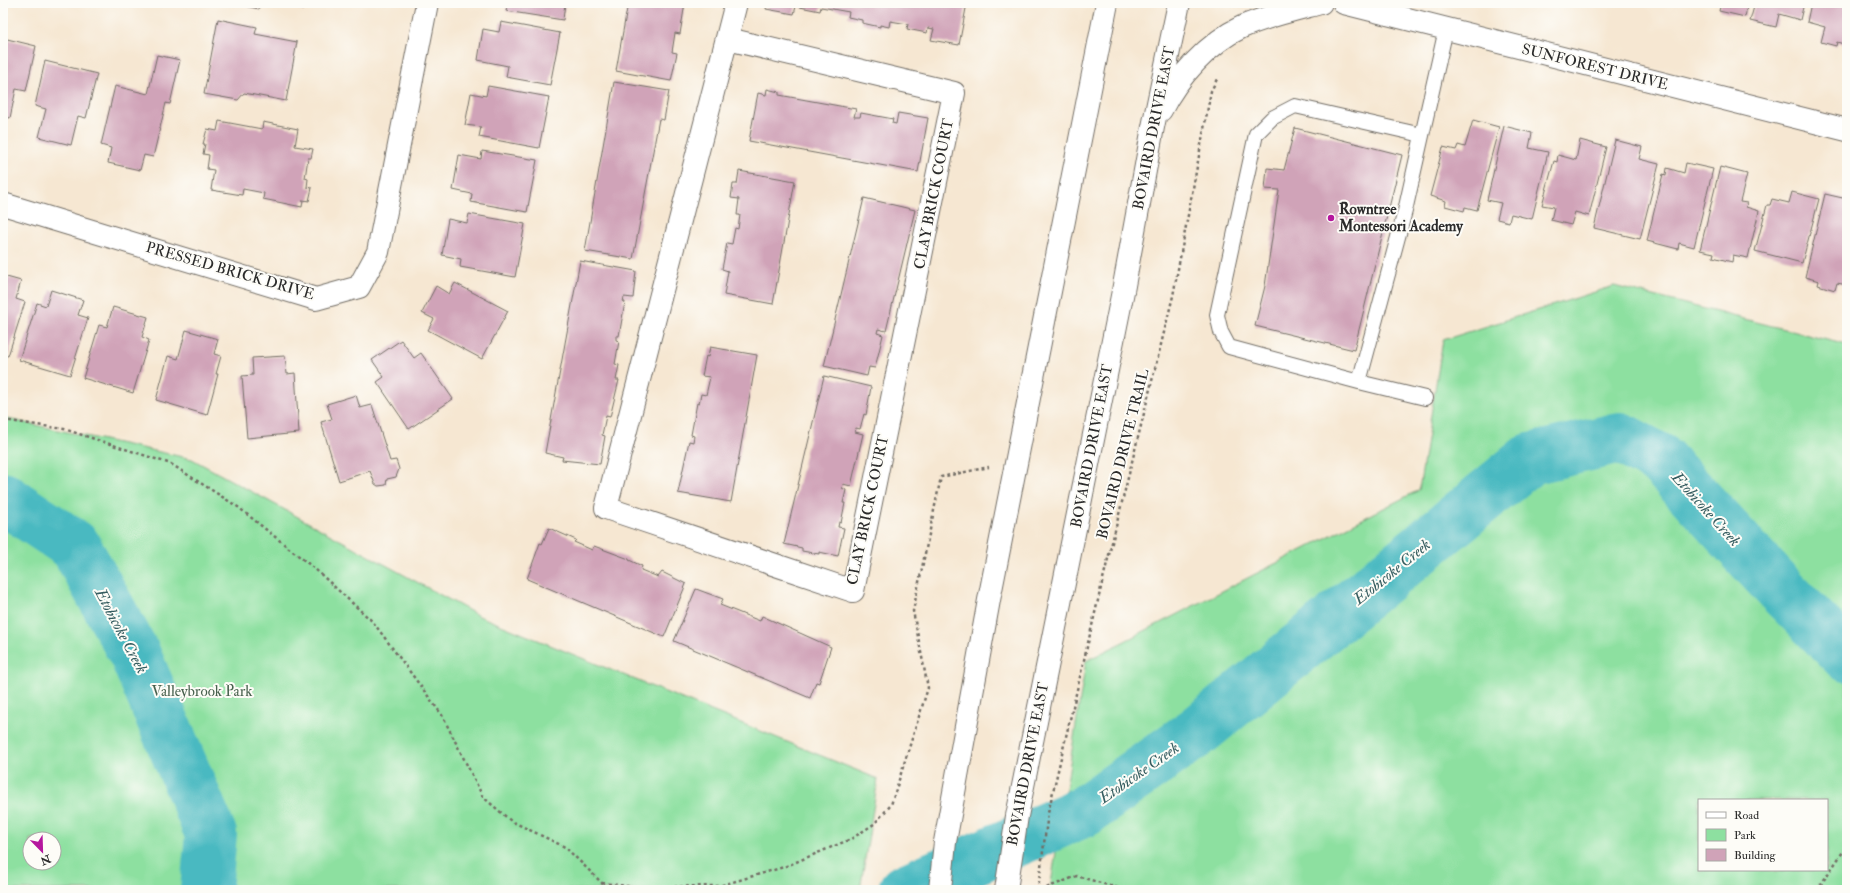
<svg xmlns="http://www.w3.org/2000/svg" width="1850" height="893" font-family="'IM FELL Double Pica',serif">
<rect width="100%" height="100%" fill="#fdfcf7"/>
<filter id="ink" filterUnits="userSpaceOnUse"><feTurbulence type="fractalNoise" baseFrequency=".025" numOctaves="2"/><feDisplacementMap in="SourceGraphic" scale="8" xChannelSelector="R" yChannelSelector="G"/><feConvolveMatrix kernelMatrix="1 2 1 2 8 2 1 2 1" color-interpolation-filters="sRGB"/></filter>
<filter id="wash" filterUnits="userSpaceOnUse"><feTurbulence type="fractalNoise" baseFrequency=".012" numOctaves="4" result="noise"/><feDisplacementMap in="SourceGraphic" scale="16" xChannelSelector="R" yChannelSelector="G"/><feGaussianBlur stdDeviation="0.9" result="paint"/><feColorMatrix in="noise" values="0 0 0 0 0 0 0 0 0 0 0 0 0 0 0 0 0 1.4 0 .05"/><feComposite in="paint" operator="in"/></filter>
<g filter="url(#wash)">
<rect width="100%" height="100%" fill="#f6e7d2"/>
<!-- green -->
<path fill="#8de0a0" stroke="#5c8666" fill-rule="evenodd" d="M1614,286L1847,345V890H1050L1086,661L1419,490L1443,340ZM1699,800H1827V870H1699Z
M3,418L192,459L479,616L878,779L860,890H3ZM30,839H54V863H30Z"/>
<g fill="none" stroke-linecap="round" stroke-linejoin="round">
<!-- river -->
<path stroke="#4ab9c1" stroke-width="52" d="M3,498L75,546L135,655L211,834L206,890
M904,890L1085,811L1197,732L1530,459L1620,438L1661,460L1782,591L1847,656"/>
</g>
<g id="blocks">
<!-- building -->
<path fill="#d0a3b8" d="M232,3H260L259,9Z
M268,3H304L303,10Z
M508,3H565L563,20L506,11Z
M628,3H685L680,34L675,33L672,52L677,53L671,81L616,71Z
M767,3H797L794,14L766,9Z
M801,3H967L959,45L931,40L934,29L928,28L927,33L907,29L908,24L890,21L889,27L880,25V27L862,23V20L848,17L849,12L821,7L820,11L800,7Z
M1721,3H1748L1745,17L1719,11Z
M1755,3H1804L1800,20L1779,14L1776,27L1750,21Z
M1811,3H1847V45L1837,42L1836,46L1821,42L1825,27L1807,22Z
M218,19L257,27L255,34L297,42L286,101L244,93L238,100L204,94Z
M501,22L560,33L550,85L506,77L508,66L478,60L483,29L499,32Z
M3,38L36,46L26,91L16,89L10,118L3,116Z
M157,55L180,60L170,104L166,103L153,157L144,155L140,170L108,163L111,148L101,145L115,86L148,94Z
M45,61L97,74L86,118L78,116L71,145L39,137L46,109L35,106Z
M614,82L669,91L664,120L659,119L633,259L585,251Z
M488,86L549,97L539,148L479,137L481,127L465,125L471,93L486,96Z
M767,89L779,92V95L856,109L854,117H860L861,113L893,119L892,123L896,124L898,113L928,118L918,172L749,141L758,93L766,95Z
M1473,120L1499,127L1477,210L1465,207L1464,211L1445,206L1446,201L1430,196L1443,147L1456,150L1458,145L1465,147Z
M219,121L262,129L263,122L298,129L295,146L313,149L311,158H308L305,178L308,179L307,187L312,188L309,201L303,200L302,207L263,199L264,193L243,189L242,195L211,190L214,170L207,169L209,155L203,154L205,144H203L207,129L217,131Z
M1504,126L1532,133L1529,148L1548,152L1532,219L1511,214L1509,222L1497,219L1501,203L1487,200Z
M1295,128L1402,155L1354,350L1255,326L1265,286L1279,190L1265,189L1267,168L1284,170Z
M1580,140L1606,147L1589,216L1575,212L1571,225L1551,220L1554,207L1542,205L1554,161L1557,162L1558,155L1576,160Z
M1615,140L1642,147L1639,159L1659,164L1640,239L1594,228Z
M482,151L537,160L527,212L471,202L472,194L453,190L459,155L481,159Z
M1686,163L1713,169L1694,247L1679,243L1678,249L1647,241L1663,174L1666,175L1667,168L1684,173Z
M1720,167L1747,174L1740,202L1747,203L1746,207L1759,211L1748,258L1733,255L1732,262L1713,257L1714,253L1700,250Z
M739,171L795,181L773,304L724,295L728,271L722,269L727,243L732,244L735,228L738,229L740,215H737L739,199L731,198L733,184H737Z
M1792,192L1819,199L1802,263L1755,251L1767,205H1770L1772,199L1789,203Z
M1825,194L1847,199V285L1837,283L1835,290L1818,285L1819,281L1805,277Z
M864,198L915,210L886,331L878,329L877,333L883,335L875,368L869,367L867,376L824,366Z
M469,214L525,224L515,277L460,267L461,259L442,255L448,219L467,223Z
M580,261L636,271L633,298L624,297L623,302H625L619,336H616V340L619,341L615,364L619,365L616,380H619L610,417L606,416L602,435L605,436L600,464L562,460L563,457L545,453Z
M3,276L21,281L16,299L25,302L8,356L3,355Z
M455,283L508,311L482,359L428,330L434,319L422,313L436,286L449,294Z
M51,290L83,300L78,315L88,318L70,375L19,360L37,303L46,306Z
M113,307L148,317L142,337L149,340L133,393L83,378L99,325L107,327Z
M186,330L218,339L214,354L221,356L216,374H218L207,415L156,400L168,356L178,359Z
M401,340L414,358L421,353L453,399L409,429L377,382L384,377L372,360Z
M710,347L757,355L731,502L678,493L689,441L693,442L694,436L691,435L697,403L699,404L701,394L706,395L710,377L702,376L706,356L708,357Z
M285,356L287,374L295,373L299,433L247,438L242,376L253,375L252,358Z
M824,376L871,387L866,415L864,414L860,429L856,428L855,432L863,434L851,486L843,484L842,488L846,490L843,503H845L841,523L839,522L838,527L844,528L838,556L819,552V554L802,551V548L784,544Z
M356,395L360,408L372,405L390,461L396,460L399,469L396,477L387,479L386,485L378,486L375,484L370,471L339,481L321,422L332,419L327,404Z
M549,528L576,540L574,542L592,550L594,546L629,559V560L642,566L641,570L658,577L662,572L686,584L664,637L527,579L540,543L542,544Z
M696,589L723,599L720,605L760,621L762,616L831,647L819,683L816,682L810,698L674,641Z"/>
</g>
</g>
<g filter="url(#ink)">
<use href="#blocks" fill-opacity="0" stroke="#726d65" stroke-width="1"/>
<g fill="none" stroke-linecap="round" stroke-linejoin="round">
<defs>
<path id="service" d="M1422,135L1295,106L1272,118L1256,134L1217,315L1221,332L1229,347L1359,382L1405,211L1446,29
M1359,382L1425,398"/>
<path id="minor" d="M728,39L954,93L853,591L606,508L736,3
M3,204L316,299L359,287L378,252L427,3"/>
<path id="tertiary" d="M1344,3L1847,130"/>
<path id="primary" d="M1161,110C1177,78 1209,42 1242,27C1267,16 1294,10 1321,3
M940,890L945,842L989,600L1107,3
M1006,890L1017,816L1123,291L1153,127L1179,3"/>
</defs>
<!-- service casing -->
<use href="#service" stroke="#726d65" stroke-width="16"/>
<!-- minor casing -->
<use href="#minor" stroke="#726d65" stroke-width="24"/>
<!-- tertiary casing -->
<use href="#tertiary" stroke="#726d65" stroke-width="24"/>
<!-- primary casing -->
<use href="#primary" stroke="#726d65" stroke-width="24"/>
<!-- path -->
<path stroke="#726d65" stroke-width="2.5" stroke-dasharray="3 3" stroke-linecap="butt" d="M3,420L64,429L171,464L238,507L315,569L373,622L442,715L483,797L511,821L565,847L602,883L605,890
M602,883L635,887L719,886L784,867L851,839L874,824L891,805L928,688L913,611L941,477L989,467
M1038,890L1048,813L1103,579L1173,296L1211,91L1217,79
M1041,890L1077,876L1118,888L1119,890
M1817,890L1847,846"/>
<!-- service -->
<use href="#service" stroke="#fff" stroke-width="14"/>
<!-- minor -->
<use href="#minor" stroke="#fff" stroke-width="22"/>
<!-- tertiary -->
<use href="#tertiary" stroke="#fff" stroke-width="22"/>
<!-- primary -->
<use href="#primary" stroke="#fff" stroke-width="22"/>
</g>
</g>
<!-- markers -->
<circle fill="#b5179e" stroke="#fdfcf7" stroke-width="1.5" cx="1331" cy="218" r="4"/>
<g text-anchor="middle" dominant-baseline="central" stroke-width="4" stroke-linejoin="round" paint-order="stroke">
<!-- street labels -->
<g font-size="15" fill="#2b2b2b" stroke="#fdfcf7">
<text transform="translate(1595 67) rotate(14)">SUNFOREST DRIVE</text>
<text transform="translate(1154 128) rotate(-79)">BOVAIRD DRIVE EAST</text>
<text transform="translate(934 194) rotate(-79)">CLAY BRICK COURT</text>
<text transform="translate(230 271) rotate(16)">PRESSED BRICK DRIVE</text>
<text transform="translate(1092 446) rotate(-79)">BOVAIRD DRIVE EAST</text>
<text transform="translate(1123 454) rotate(-76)">BOVAIRD DRIVE TRAIL</text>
<text transform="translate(868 510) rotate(-78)">CLAY BRICK COURT</text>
<text transform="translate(1028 764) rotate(-79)">BOVAIRD DRIVE EAST</text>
</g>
<!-- poi labels -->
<g font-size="15" font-weight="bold" fill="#2b2b2b" stroke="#fdfcf7" text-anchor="start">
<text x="1339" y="209">Rowntree<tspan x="1339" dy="17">Montessori Academy</tspan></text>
</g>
<!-- park labels -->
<g font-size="15" fill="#48614e" stroke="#fdfcf7">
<text x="202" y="691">Valleybrook Park</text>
</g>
<!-- water labels -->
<g font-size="16" font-style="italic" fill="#365d60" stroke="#fdfcf7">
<text transform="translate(1706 509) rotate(48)">Etobicoke Creek</text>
<text transform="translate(1392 572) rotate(-39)">Etobicoke Creek</text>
<text transform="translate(121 631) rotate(62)">Etobicoke Creek</text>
<text transform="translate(1139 773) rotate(-35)">Etobicoke Creek</text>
</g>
</g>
<!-- margin -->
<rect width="1850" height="893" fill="none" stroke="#fdfcf7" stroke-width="16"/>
<!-- legend -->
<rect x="1698" y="799" width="130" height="72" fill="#fdfcf7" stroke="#a9a8a5"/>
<rect x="1706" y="812" width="20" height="6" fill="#ffffff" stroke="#a9a8a5"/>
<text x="1734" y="819" font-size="12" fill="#2b2b2b">Road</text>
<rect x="1706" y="829" width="20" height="12" fill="#8de0a0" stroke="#a9a8a5"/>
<text x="1734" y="839" font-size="12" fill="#2b2b2b">Park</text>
<rect x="1706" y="849" width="20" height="12" fill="#d0a3b8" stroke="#a9a8a5"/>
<text x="1734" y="859" font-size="12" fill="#2b2b2b">Building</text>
<!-- north arrow -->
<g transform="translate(42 851) rotate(157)"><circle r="19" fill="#fdfcf7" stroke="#a9a8a5"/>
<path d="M0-3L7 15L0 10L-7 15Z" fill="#b5179e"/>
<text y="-6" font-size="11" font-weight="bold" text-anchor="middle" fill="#2b2b2b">N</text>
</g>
</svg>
